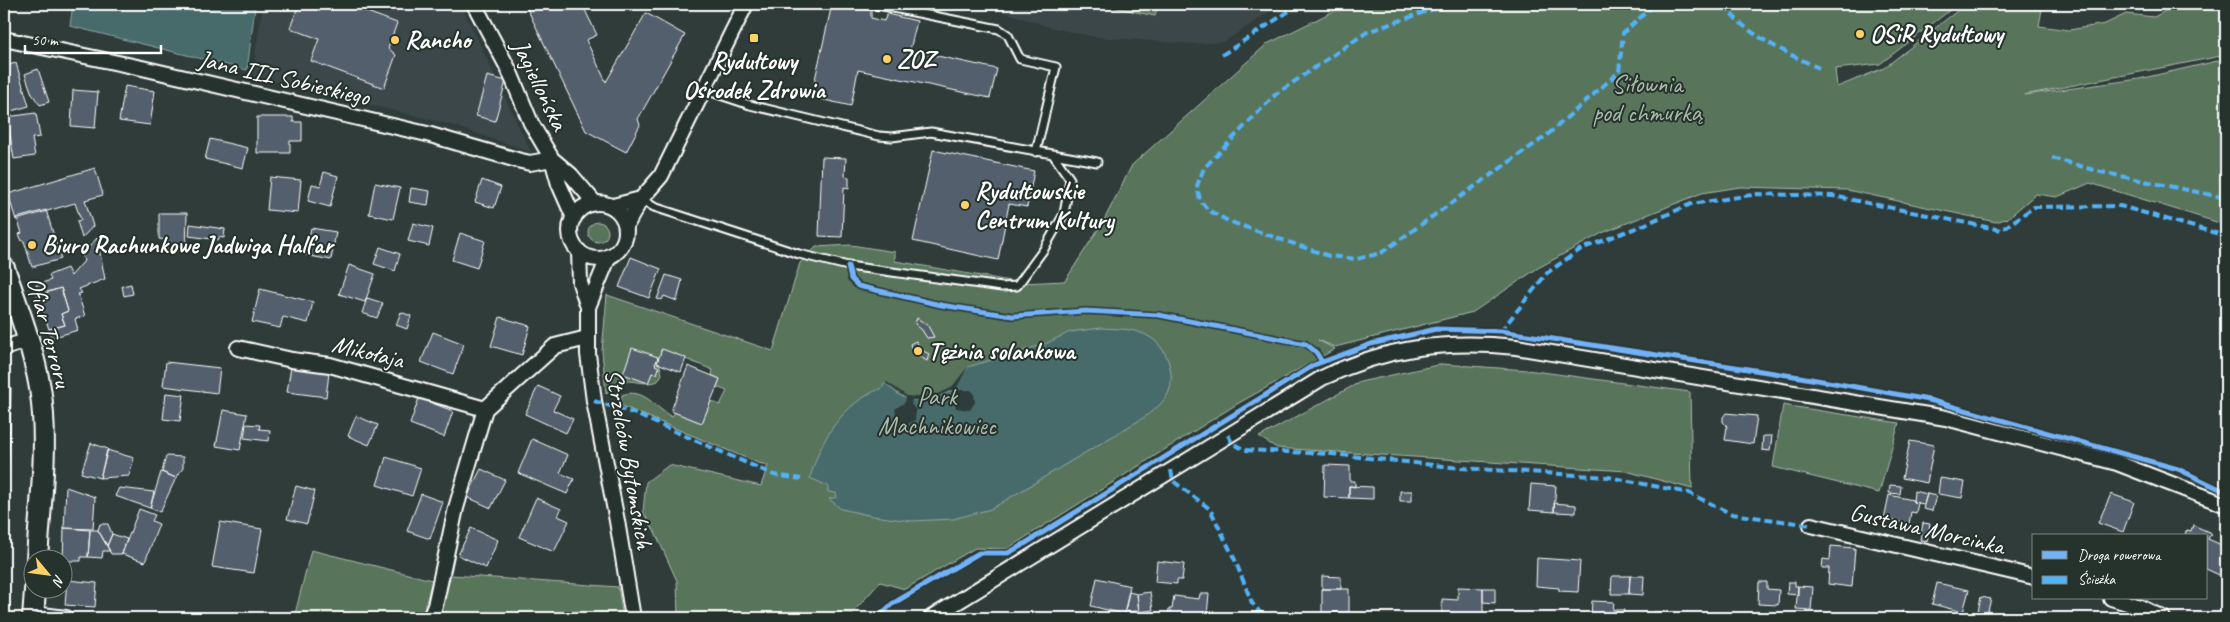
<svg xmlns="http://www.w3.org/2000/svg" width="2230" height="622" font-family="Caveat,sans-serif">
<rect width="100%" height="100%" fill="#2f3c3a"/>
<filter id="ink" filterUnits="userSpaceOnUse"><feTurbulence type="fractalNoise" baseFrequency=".02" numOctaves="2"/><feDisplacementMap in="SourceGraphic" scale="10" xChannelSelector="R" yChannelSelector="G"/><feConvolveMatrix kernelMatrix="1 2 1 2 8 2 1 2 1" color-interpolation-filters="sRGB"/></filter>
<g filter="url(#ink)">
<!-- built -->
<path fill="#3a4649" d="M263,4H461L531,152L448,124L252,76Z
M980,4H1282L1224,42L1193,44L1094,37L1049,27Z"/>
<!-- green -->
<path fill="#59745b" stroke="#acbaad" d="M1099,4H1158L1155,16Z
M1348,4H1958L1880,64L1835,69L1837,87L1884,68L1966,4H2046L2042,9L2039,26L2069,30L2105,24L2126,14L2154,17L2178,4H2226V55L2024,95L2139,79L2226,59V225L2090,183L2057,197L2036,194L2008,218L1996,222L1847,190L1740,187L1702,193L1602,233L1538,268L1473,312L1335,347L1318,340L1335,349L1237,404L1007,549L975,548L905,589L880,582L848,618H678L677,581L655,532L643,512L646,482L669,465L761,486L768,465L758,463L622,406L620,402L622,395C644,387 655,408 672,417L675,412L702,423L711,401L720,405L727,391L717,387L720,379L712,375L713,370L661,349L659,362L662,374L658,381C643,387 631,377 618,383C614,385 610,390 606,394L602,351L607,295L773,351L800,263L816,247L851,245L895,252V261L1021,283L1065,281L1104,220L1132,165L1267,44Z
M588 232a10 10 0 1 1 20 0a10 10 0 1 1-20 0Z
M1442,364L1527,370L1690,392L1692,489L1626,471L1277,448L1259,437L1360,382Z
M1783,405L1899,423L1879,493L1773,467Z
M311,550L432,580L422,618H294Z
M452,575L618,587L623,618H431L445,579Z"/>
<!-- water -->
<path fill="#476b6a" stroke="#91a6a6" d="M73,4H253L255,7L247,70L70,26Z
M1101,328C1118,329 1137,328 1151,338C1168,348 1178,380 1166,397C1160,406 1151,412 1143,418L991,509L953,519L912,521L873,516L841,509L829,499L837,497L836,493L828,492V486L810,478C821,438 843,403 882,388L885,383L899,395L912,400L928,401L953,390L968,367L1045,344L1070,332Z"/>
<!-- pier -->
<path fill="#2f3c3a" d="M969,365L957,387L959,390H971L974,393L975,402L970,410L956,408L953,399L955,393L952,390L928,401L912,400L911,404L916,410L915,420L907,425L898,422L895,409L905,402L906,398L885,383L887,382L907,396L928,398L951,388Z"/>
<!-- building -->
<path fill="#525f6c" stroke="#fff" d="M299,4H345L397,23L388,48L396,55L384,88L311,61L319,39L290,28Z
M525,4H589L591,7L585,10L597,35L586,40L606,82L646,13L685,35L638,119L640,125L626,152L586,131Z
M832,4L871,10V18L884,21L887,14L917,21L910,50L997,69L990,98L858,70L851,106L811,97Z
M16,63L29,106L4,113V66Z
M38,69L49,102L40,105L32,94L25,74Z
M487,76L506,81L495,121L476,116Z
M125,86L155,91L150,125L119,121Z
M73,90L98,92L95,128L71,126Z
M36,113L40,137L32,138L35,156L14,159L7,117Z
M257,117H293V122H302V141H290V153H257Z
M210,139L248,148L243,168L205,159Z
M933,150L1034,171L1027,207L1009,204L998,260L913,241Z
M822,157L846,158L845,176L849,177V188L844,187L842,237L819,236Z
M95,168L103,195L85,200L93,226L82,238L77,221L81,220L75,203L16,220L8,194Z
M324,172L338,176L330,207L308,201L312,184L320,186Z
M270,177L301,180L298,213L267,210Z
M482,180L501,187L494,208L475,202Z
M375,183L400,188L393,219L369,214Z
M411,188L430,191L428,205L409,202Z
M46,210L61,259L32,267L24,241H22L19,234L22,233L17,218Z
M159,213H187L186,251H167L168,240L159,239Z
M413,223L433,228L429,246L408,241Z
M190,224L225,229L224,238L219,237V240L189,236Z
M311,228L336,232L331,260L305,255Z
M460,233L485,241L477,268L452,260Z
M97,238L105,279L79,289L82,293L78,294L85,316L75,319L78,330L51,338L49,329L65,325L61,314L68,311L61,288L39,295L36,285L51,280L49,275L67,268L71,276L84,261L82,255Z
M380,247L400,254L395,271L374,264Z
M631,257L661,269L649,298L619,287Z
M349,265L375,274L365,302L339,294Z
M666,275L682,280L677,301L664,296L662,300L657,299Z
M131,284L133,294L124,296L122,286Z
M61,288L68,311L61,314L65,325L49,329L37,295Z
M260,289L313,302L308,323L283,317L280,328L252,322Z
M367,298L383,303L377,318L362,313Z
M401,312L411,316L407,329L396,325Z
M500,317L530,326L522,355L491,346Z
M917,318L928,326L934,337L927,338L922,330L915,324Z
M433,332L464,344L453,374L421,362Z
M916,341L921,350L929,354L927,361L913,352L910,344Z
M632,348L658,357L655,365L659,367L657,374L652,373L648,383L623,374Z
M662,349L686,358L681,372L657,363Z
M292,360L330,365L326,397L287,392Z
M166,362L220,368L217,393L163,386Z
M688,366L720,379L702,423L671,411Z
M538,386L560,396L553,410L573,419L566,433L525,414Z
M4,388H11L10,431H4Z
M166,393L184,395L180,421L163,419Z
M419,398L453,411L444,437L410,424Z
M223,410L247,414L240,450L216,446Z
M1726,413L1757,416L1753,444L1725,440L1727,426L1723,422V417Z
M356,416L378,425L369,445L348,436Z
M246,424L260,425L259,429L270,430L269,441L244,438Z
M4,431H10L8,478L4,477Z
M1763,436H1772L1770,451L1762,450Z
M532,439L568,455L560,473L574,479L567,494L518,473Z
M1910,441L1934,445L1927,483L1902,478Z
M91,443L108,449L100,478L81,473Z
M107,450L134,458L129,476L100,478Z
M166,456L183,457V468L176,478L162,472Z
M386,457L421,468L412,496L377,485Z
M1325,465L1350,466V481H1355V487L1349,486V498L1324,497Z
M481,469L505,480L491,508L467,497Z
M161,472L176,478L160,512L150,508Z
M4,477L8,478L5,525L4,524Z
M1940,478L1965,482L1962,498L1938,494Z
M1531,484L1556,486L1554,512L1529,510Z
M1890,485L1901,486L1900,494L1889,493Z
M296,486L315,491L307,524L287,519Z
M1349,486L1373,487V499L1349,498Z
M66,487L95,497L93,529L64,528Z
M119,488L154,492L150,508L115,496Z
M1400,491H1412V501H1400Z
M1914,491L1927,494L1924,504L1913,502Z
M421,494L443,502L430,539L407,531Z
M1927,494L1936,496L1932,511L1923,509Z
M2111,494L2134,502L2123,532L2098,523Z
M1889,495L1913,500V502L1918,503L1916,513L1911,512L1909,524L1884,519Z
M536,498L561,509L558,516L569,521L554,552L519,537Z
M1554,503L1576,505V513L1554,512Z
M139,509L155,515L152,521L159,524L145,562L122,554Z
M220,522L262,529L254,573L212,567Z
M1923,523L1930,524L1927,541L1920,540Z
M100,524H108L112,534L107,546L98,530Z
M2193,525L2211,533L2208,539L2226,547V578L2206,569V536H2184L2187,530L2191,531Z
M64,528L90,530L88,557H81V561H63Z
M471,528L498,540L486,568L458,555Z
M90,530H98L110,551H103L102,558L88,557Z
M112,534L127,539L122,554H111L107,546Z
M1831,546L1855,548L1852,587L1828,584L1829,568H1822L1823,559L1830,560Z
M1537,558L1580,561L1578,592L1559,591V588L1536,586Z
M1157,561L1184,564L1182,580H1177V584L1155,582Z
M1322,576L1341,577V589H1322Z
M1612,576H1630L1629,594H1611Z
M1630,576H1644L1643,595L1629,594Z
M1097,578L1130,586L1124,614L1091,606Z
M67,580L97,583L95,607L65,605Z
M1759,582H1767V589L1779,590L1778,605L1758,604Z
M1788,582H1795V586H1798V595L1787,594Z
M1937,583L1969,590L1963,612L1932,604Z
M1798,586L1813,587L1811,610L1796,609Z
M1458,587L1483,588V618H1442V599L1458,600Z
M1483,588H1495V603L1483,602Z
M1322,589H1349V612L1322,613Z
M1129,592L1137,594L1139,611L1125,612Z
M1150,592L1153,610L1139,612L1137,594Z
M1200,594H1209L1207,615L1201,614L1200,618H1168L1169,609H1172L1174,596L1199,599Z
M1981,597L1991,599L1986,618L1977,616Z
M1592,601L1614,602L1613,610H1624L1623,618H1591Z
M1903,611L1922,615L1936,618H1902Z
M1654,612H1662V618H1654Z"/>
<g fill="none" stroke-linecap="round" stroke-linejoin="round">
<defs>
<path id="lane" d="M873,4L999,29L1008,35L1020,59L1056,67L1036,152
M705,90L750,105L879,136L892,137L931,132L1097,162
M641,199L654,207L799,254L848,266L1002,287L1017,286L1044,249L1064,214L1070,179L1054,156"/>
<path id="street" d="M474,4L509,70L531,123L552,159L559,184L574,218
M4,39L142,68L427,134L517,160L530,163L552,159
M552,159L571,175L595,203
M570 231a28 28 0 1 1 56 0a28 28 0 1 1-56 0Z
M613,206L641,199
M626,226L641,199L661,176L746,4
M579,251L580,283L588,307V354L594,401L617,521L633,618
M588,307L609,256
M4,348L29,340
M238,348L292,360L330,365L485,409
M1811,525L2034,577
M2111,598L2140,607L2163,618
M34,614L66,618
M430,618L435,606L456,508L485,409L555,346L587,338
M931,618L1322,378C1387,347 1445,340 1516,347L1946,418L2117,463L2226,505"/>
<path id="secondary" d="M4,268C18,308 33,347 40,388C49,444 40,504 37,560
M33,618L35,590"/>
</defs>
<!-- lane casing -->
<use href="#lane" stroke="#fff" stroke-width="11"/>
<!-- street casing -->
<use href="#street" stroke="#fff" stroke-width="18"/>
<!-- secondary casing -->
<use href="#secondary" stroke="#fff" stroke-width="24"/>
<!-- lane -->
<use href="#lane" stroke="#26332d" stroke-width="7"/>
<!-- street -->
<use href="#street" stroke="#26332d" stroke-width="14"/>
<!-- secondary -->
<use href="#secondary" stroke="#26332d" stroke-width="20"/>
<!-- quiet -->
<path stroke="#52b3f8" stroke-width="4" stroke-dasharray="8 4" stroke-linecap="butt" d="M1448,4L1367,32L1276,94L1204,168L1197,186L1200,200L1208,210L1228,221L1329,256L1357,259L1381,253L1546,136L1619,72L1623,33L1655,4
M1725,4C1739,32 1791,55 1819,68
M1222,55L1300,4
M2052,158L2101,172L2226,198
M1501,331L1547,273L1581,249L1641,226L1691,204L1758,194L1833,196L2001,230L2034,207L2120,206L2226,236
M594,401L633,413L774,475L801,479
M1228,435L1232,443L1245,450L1332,454L1461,468L1609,477L1689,493L1732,514L1811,525
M1171,470L1173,481L1210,509L1235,560L1252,603L1265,618
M34,614L66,618"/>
<defs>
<path id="cycleway" d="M848,266L851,279L858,286L941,305L1012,316L1086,311L1159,315L1306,344L1316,352L1322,362
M877,618L892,604L979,553H1008L1021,546L1314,365L1371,344L1436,329L1501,331L1800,377L1929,400L2178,469L2226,492"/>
</defs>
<!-- cycleway casing -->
<use href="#cycleway" stroke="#26332d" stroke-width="8"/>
<!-- cycleway -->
<use href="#cycleway" stroke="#73b2f8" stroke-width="5"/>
</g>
</g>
<!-- markers -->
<g fill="#ffd166" stroke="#26332d" stroke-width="2">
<circle cx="1860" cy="34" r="5"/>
<rect x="749" y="33" width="10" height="10" rx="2.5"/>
<circle cx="395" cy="40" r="5"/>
<circle cx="887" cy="59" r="5"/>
<circle cx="965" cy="205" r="5"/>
<circle cx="32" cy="245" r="5"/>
<circle cx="918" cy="351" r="5"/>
</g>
<g text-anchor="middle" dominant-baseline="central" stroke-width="4" stroke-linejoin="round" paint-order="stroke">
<!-- poi labels -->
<g font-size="25" font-weight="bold" fill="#fff" stroke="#26332d" text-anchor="start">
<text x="1870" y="34">OSiR Rydułtowy</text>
<text x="405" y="40">Rancho</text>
<text x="897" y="59">ZOZ</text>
<text x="754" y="61" text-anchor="middle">Rydułtowy<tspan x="754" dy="29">Ośrodek Zdrowia</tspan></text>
<text x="975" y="191">Rydułtowskie<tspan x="975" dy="29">Centrum Kultury</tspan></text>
<text x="42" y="245">Biuro Rachunkowe Jadwiga Halfar</text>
<text x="928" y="351">Tężnia solankowa</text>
</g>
<!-- street labels -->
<g font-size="25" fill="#fff" stroke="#26332d">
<text transform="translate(284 78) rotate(13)">Jana III Sobieskiego</text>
<text transform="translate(540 85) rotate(64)">Jagiellońska</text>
<text transform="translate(49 332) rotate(75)">Ofiar Terroru</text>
<text transform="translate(368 352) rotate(14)">Mikołaja</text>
<text transform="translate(629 459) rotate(80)">Strzelców Bytomskich</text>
<text transform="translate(1927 529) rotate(13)">Gustawa Morcinka</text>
</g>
<!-- park labels -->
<g font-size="25" fill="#acbaad" stroke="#26332d">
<text x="1647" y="84">Siłownia<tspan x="1647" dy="29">pod chmurką</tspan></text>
<text x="937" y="397">Park<tspan x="937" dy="29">Machnikowiec</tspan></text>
</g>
</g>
<!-- margin -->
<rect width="2230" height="622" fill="none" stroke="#26332d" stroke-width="20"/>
<rect x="10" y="10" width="2210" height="602" fill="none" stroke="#fff" stroke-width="2" filter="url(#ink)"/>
<!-- legend -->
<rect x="2032" y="534" width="175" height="65" fill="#26332d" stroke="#7d8581"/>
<rect x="2042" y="551" width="25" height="8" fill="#73b2f8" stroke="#7d8581"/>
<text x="2078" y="560" font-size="15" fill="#ffffff">Droga rowerowa</text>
<rect x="2042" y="576" width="25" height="8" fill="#52b3f8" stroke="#7d8581"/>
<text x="2078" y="584" font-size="15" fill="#ffffff">Ścieżka</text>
<!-- north arrow -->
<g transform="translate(48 574) rotate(119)"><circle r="24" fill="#26332d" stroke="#7d8581"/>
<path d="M0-4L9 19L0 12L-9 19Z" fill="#ffd166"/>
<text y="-8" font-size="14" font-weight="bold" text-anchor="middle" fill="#ffffff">N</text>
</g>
<!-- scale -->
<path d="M25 45v8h136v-8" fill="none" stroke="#ffffff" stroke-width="2.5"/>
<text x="32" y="45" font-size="15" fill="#ffffff" stroke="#26332d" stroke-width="4" paint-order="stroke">50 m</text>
</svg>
